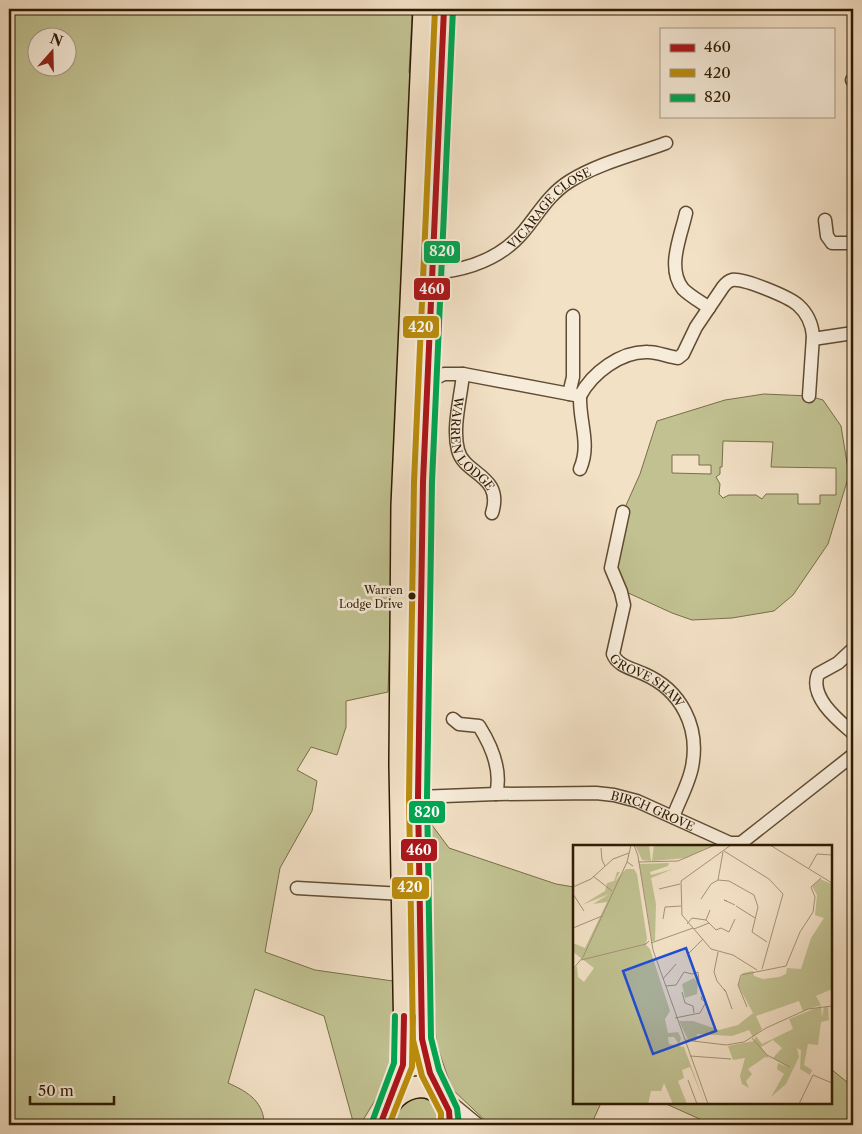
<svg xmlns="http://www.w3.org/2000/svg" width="862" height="1134" font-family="'Libre Caslon Text',serif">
<rect width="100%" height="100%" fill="#f3e1c6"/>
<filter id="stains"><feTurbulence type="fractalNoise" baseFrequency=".004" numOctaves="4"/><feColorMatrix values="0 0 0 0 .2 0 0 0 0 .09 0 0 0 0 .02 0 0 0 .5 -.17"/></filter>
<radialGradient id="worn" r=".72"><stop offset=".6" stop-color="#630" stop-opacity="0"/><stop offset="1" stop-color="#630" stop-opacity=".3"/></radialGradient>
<!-- green -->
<path fill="#c1c191" stroke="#786e48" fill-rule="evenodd" d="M9,9H417L400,348L388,692L346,701V727L337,755L311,747L297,770L317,781L312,811L280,868L265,952L315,970L393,981L396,1066L360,1125H354L324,1016L255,989L228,1083C246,1091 262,1100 264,1121L273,1125H9ZM38,38H68V68H38Z
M764,394L809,396L823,400L841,426L849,475L828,544L793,595L774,611L732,618L692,620L672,613L624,591L612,560L623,512L640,474L657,421L725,400ZM723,441L773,442L771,467L836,468V495H820V504H798V494H766L762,499L756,495H729L723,498L719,494L720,484L716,477L720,474V467H722ZM672,455H699V465H711V474L672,473Z
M426,817L449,848L556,884L574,887V1103H601L591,1125H490L452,1089L436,1043Z
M831,1069L853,1087V1125H713L664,1103H831Z
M418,1097L435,1099L444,1125H393C398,1111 403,1102 418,1097Z"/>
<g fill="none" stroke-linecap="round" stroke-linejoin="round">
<!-- stream -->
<path stroke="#717b70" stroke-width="3" d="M410,72L413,17"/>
<defs>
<g id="minor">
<path d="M852,80H853"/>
<path d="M686,213C681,236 666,268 683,289C690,296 701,302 709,308"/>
<path d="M825,220L827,236L832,243H853"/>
<path id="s1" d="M433,273C468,270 501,259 524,231C539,213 549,194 570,181C599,163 634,155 666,143"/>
<path d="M813,339L853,333"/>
<path id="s2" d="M463,374C461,397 452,427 458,450C464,475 504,475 492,513"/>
<path d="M427,382L444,374H463L580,396C592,373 621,351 648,352C658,352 668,357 678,358L683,354L696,327L723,287C726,283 728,281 732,280C744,278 789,297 798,305C807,313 812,324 813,336L809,396"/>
<path d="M569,394L573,377V316"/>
<path d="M580,396C579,422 591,444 580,469"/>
<path id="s3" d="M623,512L611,568L621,592L624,605L613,654C617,666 634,669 644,674C681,690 700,727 692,767C689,783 679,801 673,817"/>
<path d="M853,649L838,663L818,674C809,697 838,720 853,733"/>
<path d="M453,719L459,724L479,726C491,745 502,771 496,794"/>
<path id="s4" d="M418,797L496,794L596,793L614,795L637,801L730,843H741L853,755"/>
<path d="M297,888L403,894"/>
</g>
<path id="tertiary" d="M446,1101L475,1125"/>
<path id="trunk" d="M440,1094L425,1058L422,1039L418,797L423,482L444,9
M391,1100L403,1065L405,1046L400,764L402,506L424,9
M380,1125C391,1077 451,1071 450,1125"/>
</defs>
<!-- minor casing -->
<use href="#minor" stroke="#604c32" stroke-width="15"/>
<!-- tertiary casing -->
<use href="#tertiary" stroke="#604c32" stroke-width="19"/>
<!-- trunk casing -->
<use href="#trunk" stroke="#2f1a00" stroke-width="24"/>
<!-- minor -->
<use href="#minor" stroke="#f7ecda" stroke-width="12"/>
<!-- tertiary -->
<use href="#tertiary" stroke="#f7ecda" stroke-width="16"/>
<!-- trunk -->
<use href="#trunk" stroke="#f3e1c6" stroke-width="21"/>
<defs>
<path id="bus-1" d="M444,9L423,482L418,797L422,1039L430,1073L449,1111L450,1125
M380,1125L403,1065L404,1016"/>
<path id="bus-2" d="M435,9L414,482L409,797L413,1040L422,1076L441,1113V1125
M389,1125L412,1067L413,1016"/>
<path id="bus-3" d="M453,9L432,482L427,797L431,1038L439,1070L457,1108L459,1125
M372,1122L394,1063L395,1016"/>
</defs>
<!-- bus-1 casing -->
<use href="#bus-1" stroke="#f7ecda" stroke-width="10"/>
<!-- bus-2 casing -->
<use href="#bus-2" stroke="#f7ecda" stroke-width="10"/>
<!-- bus-3 casing -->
<use href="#bus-3" stroke="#f7ecda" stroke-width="10"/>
<!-- bus-1 -->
<use href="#bus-1" stroke="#ac151a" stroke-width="6"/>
<!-- bus-2 -->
<use href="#bus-2" stroke="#ba8c0c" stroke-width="6"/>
<!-- bus-3 -->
<use href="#bus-3" stroke="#00a651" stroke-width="6"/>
</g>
<!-- markers -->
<circle fill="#2f1a00" stroke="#f7ecda" stroke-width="2" cx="412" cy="596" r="4.5"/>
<g text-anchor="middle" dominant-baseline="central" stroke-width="5" stroke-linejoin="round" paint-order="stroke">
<!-- bus labels -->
<g font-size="11" fill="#2f1a00" stroke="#f7ecda" text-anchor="end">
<text x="403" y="590">Warren<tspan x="403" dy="14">Lodge Drive</tspan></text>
</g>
<!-- street labels -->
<g font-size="12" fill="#2f1a00" stroke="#f7ecda">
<text stroke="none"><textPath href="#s1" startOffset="138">VICARAGE CLOSE</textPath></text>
<text stroke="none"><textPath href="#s2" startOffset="76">WARREN LODGE</textPath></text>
<text stroke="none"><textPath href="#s3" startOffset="191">GROVE SHAW</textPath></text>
<text stroke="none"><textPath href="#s4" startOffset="238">BIRCH GROVE</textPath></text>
</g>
</g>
<!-- overview -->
<g transform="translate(573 845)">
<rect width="259" height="259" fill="#f3e1c6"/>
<path d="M62,0H76L78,16L69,15ZM81,0H142L113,13L79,16ZM96,18L95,21L77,27L78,30L100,24L78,33L83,59L82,96H79L66,19ZM53,24H61L64,29L74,93L73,100L77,104L97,166L92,174L95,188L105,187L108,193L106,199L101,192H95L96,199L111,202L132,259L117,222L109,225L111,233L105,236L114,259H100L91,238L88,246H78L75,259H0V125L4,121L5,132L11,137L21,123L0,107V98L12,103L34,57L20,59L36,49L9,60L32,46L34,38L41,36L44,27H47L42,36ZM247,34L259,39V144L243,151L248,160L230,166L226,156L183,171L189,184L180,192L176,185L159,191L124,189L123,197L115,195L106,176H120L146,185L165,180L180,168L165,140L170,128L180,126L181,131L190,134L206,132L213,129L214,123L228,124L238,93L251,73L242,70L244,50L239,41ZM121,133L125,138L124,149L112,153L109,139ZM248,161L249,172L251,162H255L256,175L248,177L245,200L235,199L231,220L239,225L237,230L227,224L228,205L224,203L226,212L213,239L198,252L211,229L204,224L205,218L214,222L200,213L209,203L200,195L188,202L196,213L192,212L175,224L179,229L173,236L176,243L169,239L167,231L172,213L160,215L155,201L181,196L183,191L189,199L220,184L216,174Z" fill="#c1c191"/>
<path fill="none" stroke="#a59177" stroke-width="1" d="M58,0L54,17L60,21M61,0L65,11L80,105L135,259M158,0L108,36L109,70L138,104L160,110L184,125M197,0L259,38M28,3L29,15L32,21M151,6L196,34L210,49L189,124M150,7L145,35L156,36L181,50L185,62L179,87L194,97M65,17L105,16L142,0M236,23L244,9L259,10M20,31L39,46M0,42L18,34L40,14L56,8M86,44L107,39M0,49L11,66M128,54L138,39L145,35M154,56L151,55L162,60M163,61L182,73M90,74L92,62L108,61M133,75L143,85L148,83L156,87L162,74M114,79L119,73L133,75L137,65M0,83L29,71M121,84L136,78M78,98L120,83M145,107L141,127L144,136L153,147L151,144M115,109L130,94M8,115L73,99L76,96M0,124L10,112L54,17M119,129L125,127L126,136M90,134L103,119M93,141L103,140L111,127L119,129M109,147L112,158L120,161L121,168M153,147L159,164M174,162L165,140L168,130L213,121L227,87L240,67L242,52L238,42L248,33M102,173L127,168L133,157L128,154L130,149M179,193L194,210L217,222M112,195L153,200L171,197L193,183L235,164L259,161M117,211L158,214M115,235L124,259M226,259L240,230L259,238"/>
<path fill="#1d4ed8" fill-opacity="0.15" stroke="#1d4ed8" stroke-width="2.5" d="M113,103L143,186L80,209L50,126Z"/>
<rect width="259" height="259" fill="none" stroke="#2f1a00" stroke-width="2.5"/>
</g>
<g stroke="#f7ecda" stroke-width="2">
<rect x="423" y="240" width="38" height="24" rx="5" fill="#00a651"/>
<rect x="413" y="277" width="38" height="24" rx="5" fill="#ac151a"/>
<rect x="402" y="315" width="38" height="24" rx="5" fill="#ba8c0c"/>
<rect x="408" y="800" width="38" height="24" rx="5" fill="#00a651"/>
<rect x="400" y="838" width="38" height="24" rx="5" fill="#ac151a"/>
<rect x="391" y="876" width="39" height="24" rx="5" fill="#ba8c0c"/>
</g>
<g font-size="14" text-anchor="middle" font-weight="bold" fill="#fff">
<text x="442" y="256">820</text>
<text x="432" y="294">460</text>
<text x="421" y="332">420</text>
<text x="427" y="817">820</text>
<text x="419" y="855">460</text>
<text x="410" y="892">420</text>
</g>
<!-- margin -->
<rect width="862" height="1134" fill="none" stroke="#f3e1c6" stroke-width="30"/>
<rect x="10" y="10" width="842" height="1114" fill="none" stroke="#2f1a00" stroke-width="2.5"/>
<rect x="15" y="15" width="832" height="1104" fill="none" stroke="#2f1a00"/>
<!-- legend -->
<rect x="660" y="28" width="175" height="90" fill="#f7ecda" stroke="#a79883"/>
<rect x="670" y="44" width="25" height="8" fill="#ac151a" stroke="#a79883"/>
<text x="704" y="52" font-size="15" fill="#2f1a00">460</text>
<rect x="670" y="69" width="25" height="8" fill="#ba8c0c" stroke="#a79883"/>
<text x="704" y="78" font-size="15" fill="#2f1a00">420</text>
<rect x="670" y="94" width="25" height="8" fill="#00a651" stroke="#a79883"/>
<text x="704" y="102" font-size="15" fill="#2f1a00">820</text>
<!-- north arrow -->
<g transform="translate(52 52) rotate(20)"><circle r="24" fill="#f7ecda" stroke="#a79883"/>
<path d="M0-4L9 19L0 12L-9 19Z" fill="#8f2418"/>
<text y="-8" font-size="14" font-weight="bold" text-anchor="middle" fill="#2f1a00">N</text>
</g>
<!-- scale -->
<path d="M30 1096v8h84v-8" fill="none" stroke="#2f1a00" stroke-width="2.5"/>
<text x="38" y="1096" font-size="15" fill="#2f1a00" stroke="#f7ecda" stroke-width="4" paint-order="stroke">50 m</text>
<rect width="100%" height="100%" filter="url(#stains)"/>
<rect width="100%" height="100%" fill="url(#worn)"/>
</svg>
